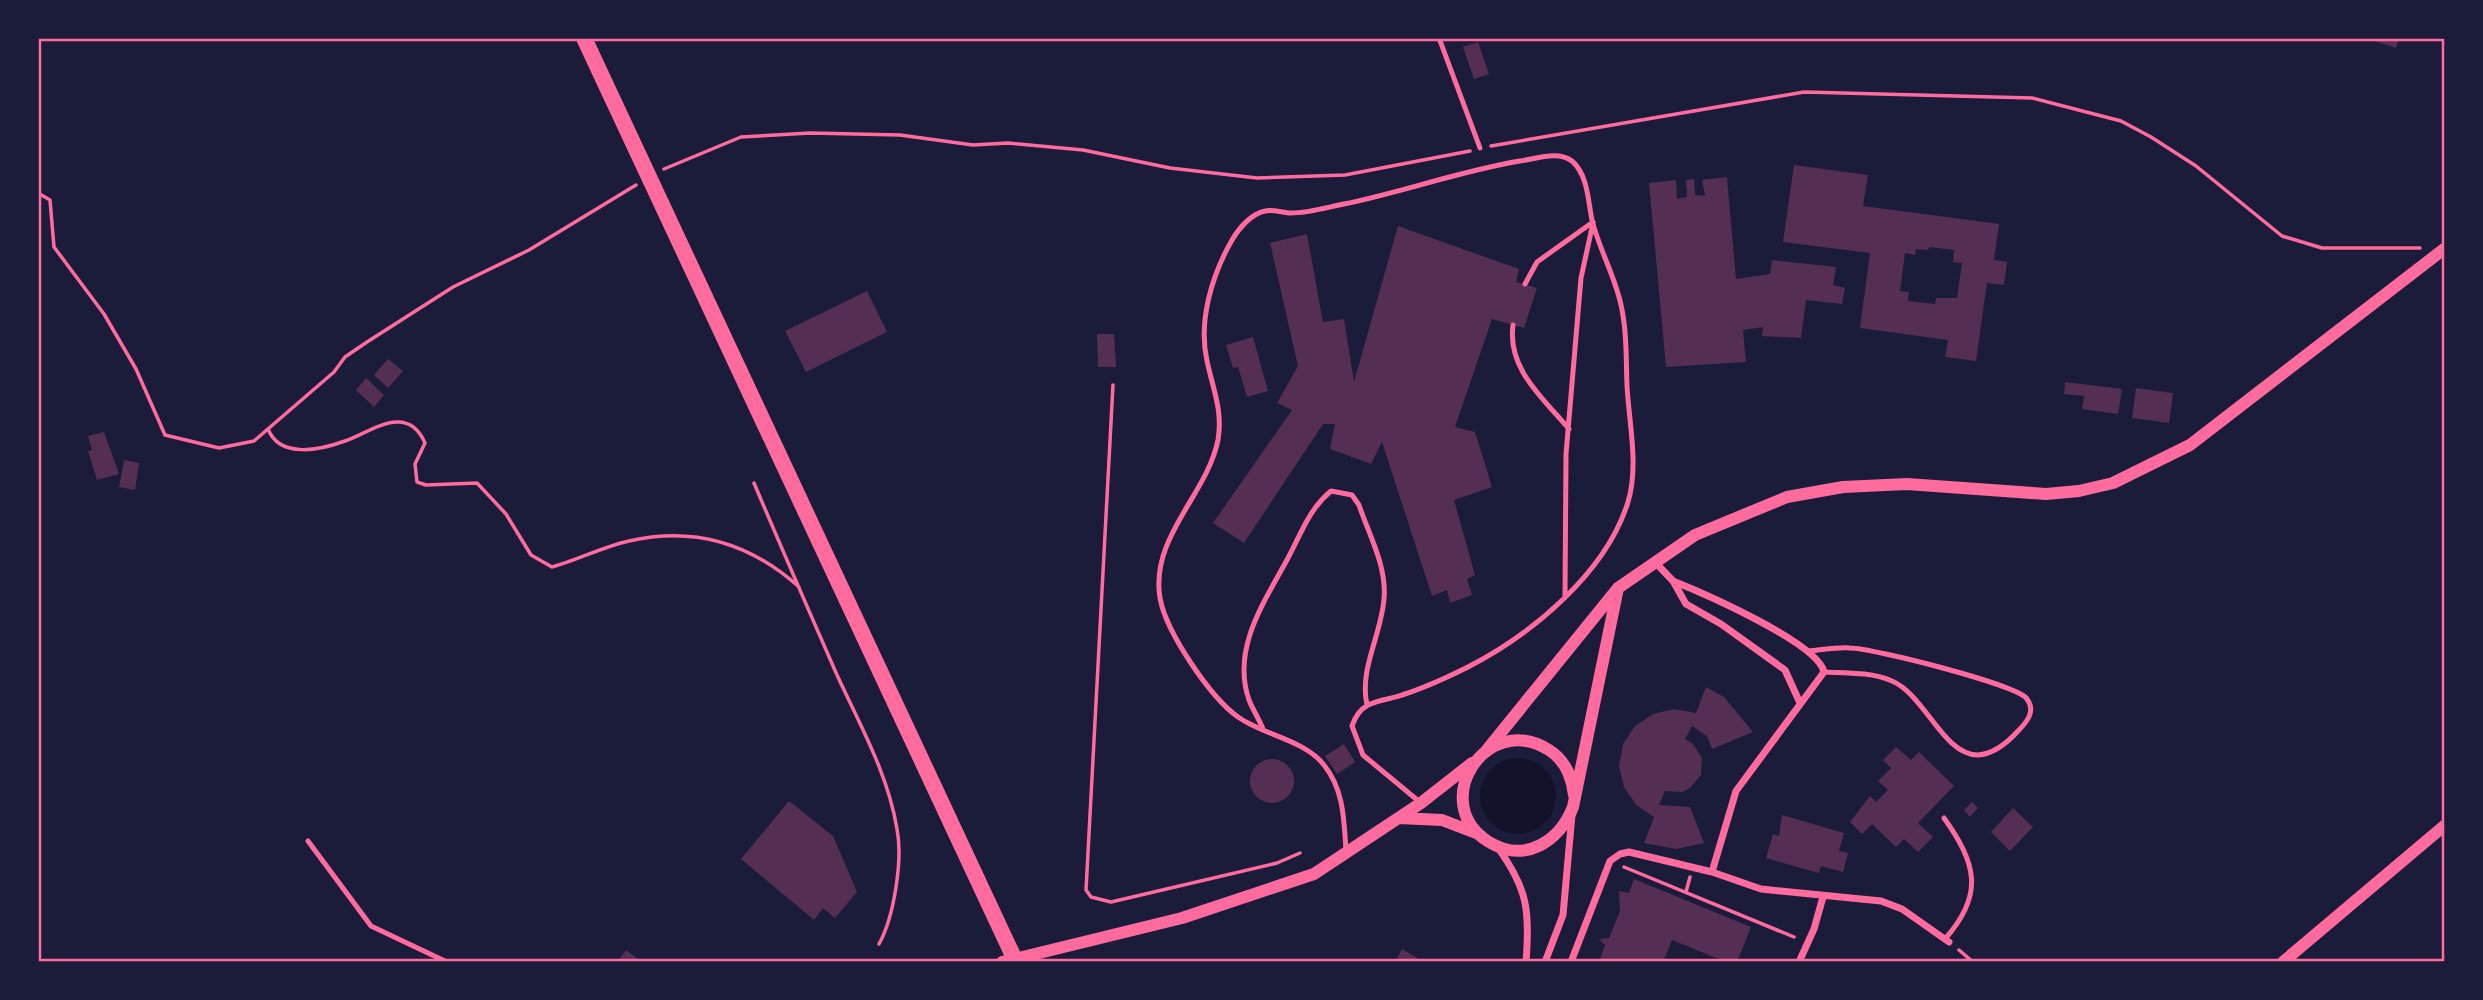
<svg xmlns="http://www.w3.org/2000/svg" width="2483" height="1000" font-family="Commissioner,sans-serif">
<rect width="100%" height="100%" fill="#1b1b3a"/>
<!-- water -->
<path fill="#12122b" d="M1480 796a38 38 0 1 1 76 0a38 38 0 1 1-76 0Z"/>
<!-- building -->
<path fill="#542f53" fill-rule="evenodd" d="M2366,38H2399L2396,48Z
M1478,42L1489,74L1474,79L1463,47Z
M1794,165L1868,175L1863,206L1999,224L1994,260L2007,262L2004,285L1987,283L1976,361L1945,357L1948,340L1860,328L1870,253L1783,242ZM1929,247L1954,250L1953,262L1962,263L1957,298H1936L1935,304L1908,301L1909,292L1900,291L1905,253L1915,255L1916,249L1928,250Z
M1727,177L1736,279L1770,274L1772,260L1836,267L1833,285L1845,288L1842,304L1806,300L1801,338L1762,336L1763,327L1743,330L1746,362L1666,367L1649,183L1676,180L1677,199L1687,197L1686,180L1694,179L1695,195L1705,196L1702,180Z
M1398,226L1519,269L1516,282L1537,288L1524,328L1492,319L1455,427L1475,432L1492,487L1454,500L1475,575L1467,579L1472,595L1450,603L1447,590L1432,596L1382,442L1371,464L1330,449L1335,424H1323L1244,543L1213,523L1292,410L1277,403L1298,366L1270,243L1307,234L1323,322L1344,319L1354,382Z
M867,291L887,332L806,372L785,331Z
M1097,334H1114L1116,367H1098Z
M1253,337L1268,391L1247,397L1238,367L1233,368L1226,345Z
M388,359L403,371L388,388L374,375Z
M366,378L384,395L374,407L356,390Z
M2065,382L2122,389L2118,414L2082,409L2084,396L2064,394Z
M2136,388L2173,393L2169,423L2132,418Z
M104,432L119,474L97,480L88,451L92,450L88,436Z
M124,460L139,463L135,490L119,487Z
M1706,687L1724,697L1753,732L1712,749L1707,736L1692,726L1685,739L1693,744L1702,758L1701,775L1690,788L1682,792L1665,791L1659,805L1690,807L1704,843L1676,849L1644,843L1654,817L1636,805L1624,787L1619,766L1623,744L1635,726L1653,714L1674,709L1696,713Z
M1344,744L1355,762L1337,774L1325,756Z
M1896,747L1911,760L1919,752L1954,786L1918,823L1933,837L1918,852L1904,839L1896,847L1872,824L1862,834L1850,822L1870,796L1876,802L1888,790L1878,781L1891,768L1883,760Z
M1250 781a22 22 0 1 1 44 0a22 22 0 1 1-44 0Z
M789,801L833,836L857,892L835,918L823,908L814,920L741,859Z
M1972,802L1978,808L1970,817L1964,810Z
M2013,808L2033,827L2010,851L1991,832Z
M1782,815L1844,833L1839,851L1848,853L1843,872L1821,866L1819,873L1766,858L1773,834L1779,836Z
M1634,879L1751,927L1737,962H1726L1672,940L1663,962H1599L1605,945L1599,939L1609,938L1620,911L1619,891L1629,893Z
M1402,949L1419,959L1417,962H1395Z
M626,950L642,962H617Z"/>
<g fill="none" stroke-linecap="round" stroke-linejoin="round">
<!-- path -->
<path stroke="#ff6b9d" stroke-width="3.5" d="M1491,146L1804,92L2032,98L2121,121L2151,137L2196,166L2282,236L2322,248H2420
M664,169L741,137L810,133L900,135L973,145L1008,143L1083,150L1170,168L1257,178L1345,175L1470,151
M38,193L50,200L54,247L104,314L136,369L165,435L219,448L254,441L334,372L345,357L367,342L453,287L529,250L636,185
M1113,385L1086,890L1091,897L1111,902L1277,863L1300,853
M268,429C280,459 320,450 345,441C371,432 407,402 425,443L415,464L417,482L426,485L477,483L506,514L531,555L552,567C578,560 602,547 629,541C694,526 750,543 799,587
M754,483C781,547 809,611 837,675C860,725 888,774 897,829C903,860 894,917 879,944
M1624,867L1794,937
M1686,892L1690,877
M1959,950L1973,962"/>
<!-- service -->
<path stroke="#ff6b9d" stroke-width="5" d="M1439,38L1480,148
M1525,284L1537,262L1593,222
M1513,325C1507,369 1543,398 1569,429
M1565,596L1566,454L1581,278L1593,223
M1808,651C1822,650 1836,647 1850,648C1872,648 2019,685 2027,699C2036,711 2027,722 2018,731C2008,742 1994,754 1978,755C1943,755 1925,695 1892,681C1871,672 1847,673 1824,672
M1263,729C1259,719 1253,710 1249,700C1231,648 1265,601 1288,558C1301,534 1309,509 1331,491L1352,495L1359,505C1369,535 1387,566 1384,599C1381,636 1359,669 1367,705
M1944,818C1976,863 1985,894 1945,939
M308,841L371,926L447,962
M1346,851C1344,820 1344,790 1324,765C1305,740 1263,735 1238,717C1210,697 1166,632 1160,598C1150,537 1207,495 1218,440C1223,411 1213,389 1207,361C1198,321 1212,275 1232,240C1239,228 1251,214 1265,211C1273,209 1283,213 1291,213C1309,213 1328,207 1344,204C1403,192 1460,171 1520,161C1536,159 1558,150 1572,161C1588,175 1588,201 1592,220C1599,249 1615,276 1621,305C1627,332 1626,359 1627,386C1629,423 1639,466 1628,502C1606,573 1532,634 1468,667C1448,677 1424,688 1402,695C1391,699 1378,700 1368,705C1359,710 1355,717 1352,726L1363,755L1421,803"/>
<!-- minor -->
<path stroke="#ff6b9d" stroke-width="7" d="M1654,561L1673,581L1686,604L1721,624L1785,670L1800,703
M1673,581C1703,593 1818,643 1824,672L1736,791L1712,872
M1498,848C1528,889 1530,912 1526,962
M1545,962L1563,915L1572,815
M1571,962L1610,861L1620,854L1629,852L1712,872L1761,889L1881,901L1902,909L1949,942
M1799,962L1814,929L1823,897"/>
<!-- tertiary -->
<path stroke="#ff6b9d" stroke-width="12" d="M1486,751L1618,588L1695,535L1787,497L1843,487L1907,484L2046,494L2079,491L2113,483L2190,445L2444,249
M1574,795C1572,777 1565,760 1549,750C1486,710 1427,804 1489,842C1525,864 1560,841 1573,807L1618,588
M1399,818L1442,820L1476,833
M1002,962L1182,918L1314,874L1421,803L1472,763
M2283,962L2444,826"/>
<!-- primary -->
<path stroke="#ff6b9d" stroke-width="16" d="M584,38L1016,962"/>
</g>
<!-- border -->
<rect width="2483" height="1000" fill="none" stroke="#1b1b3a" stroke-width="80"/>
<rect x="40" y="40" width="2403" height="920" fill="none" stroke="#ff6b9d" stroke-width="2.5"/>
</svg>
